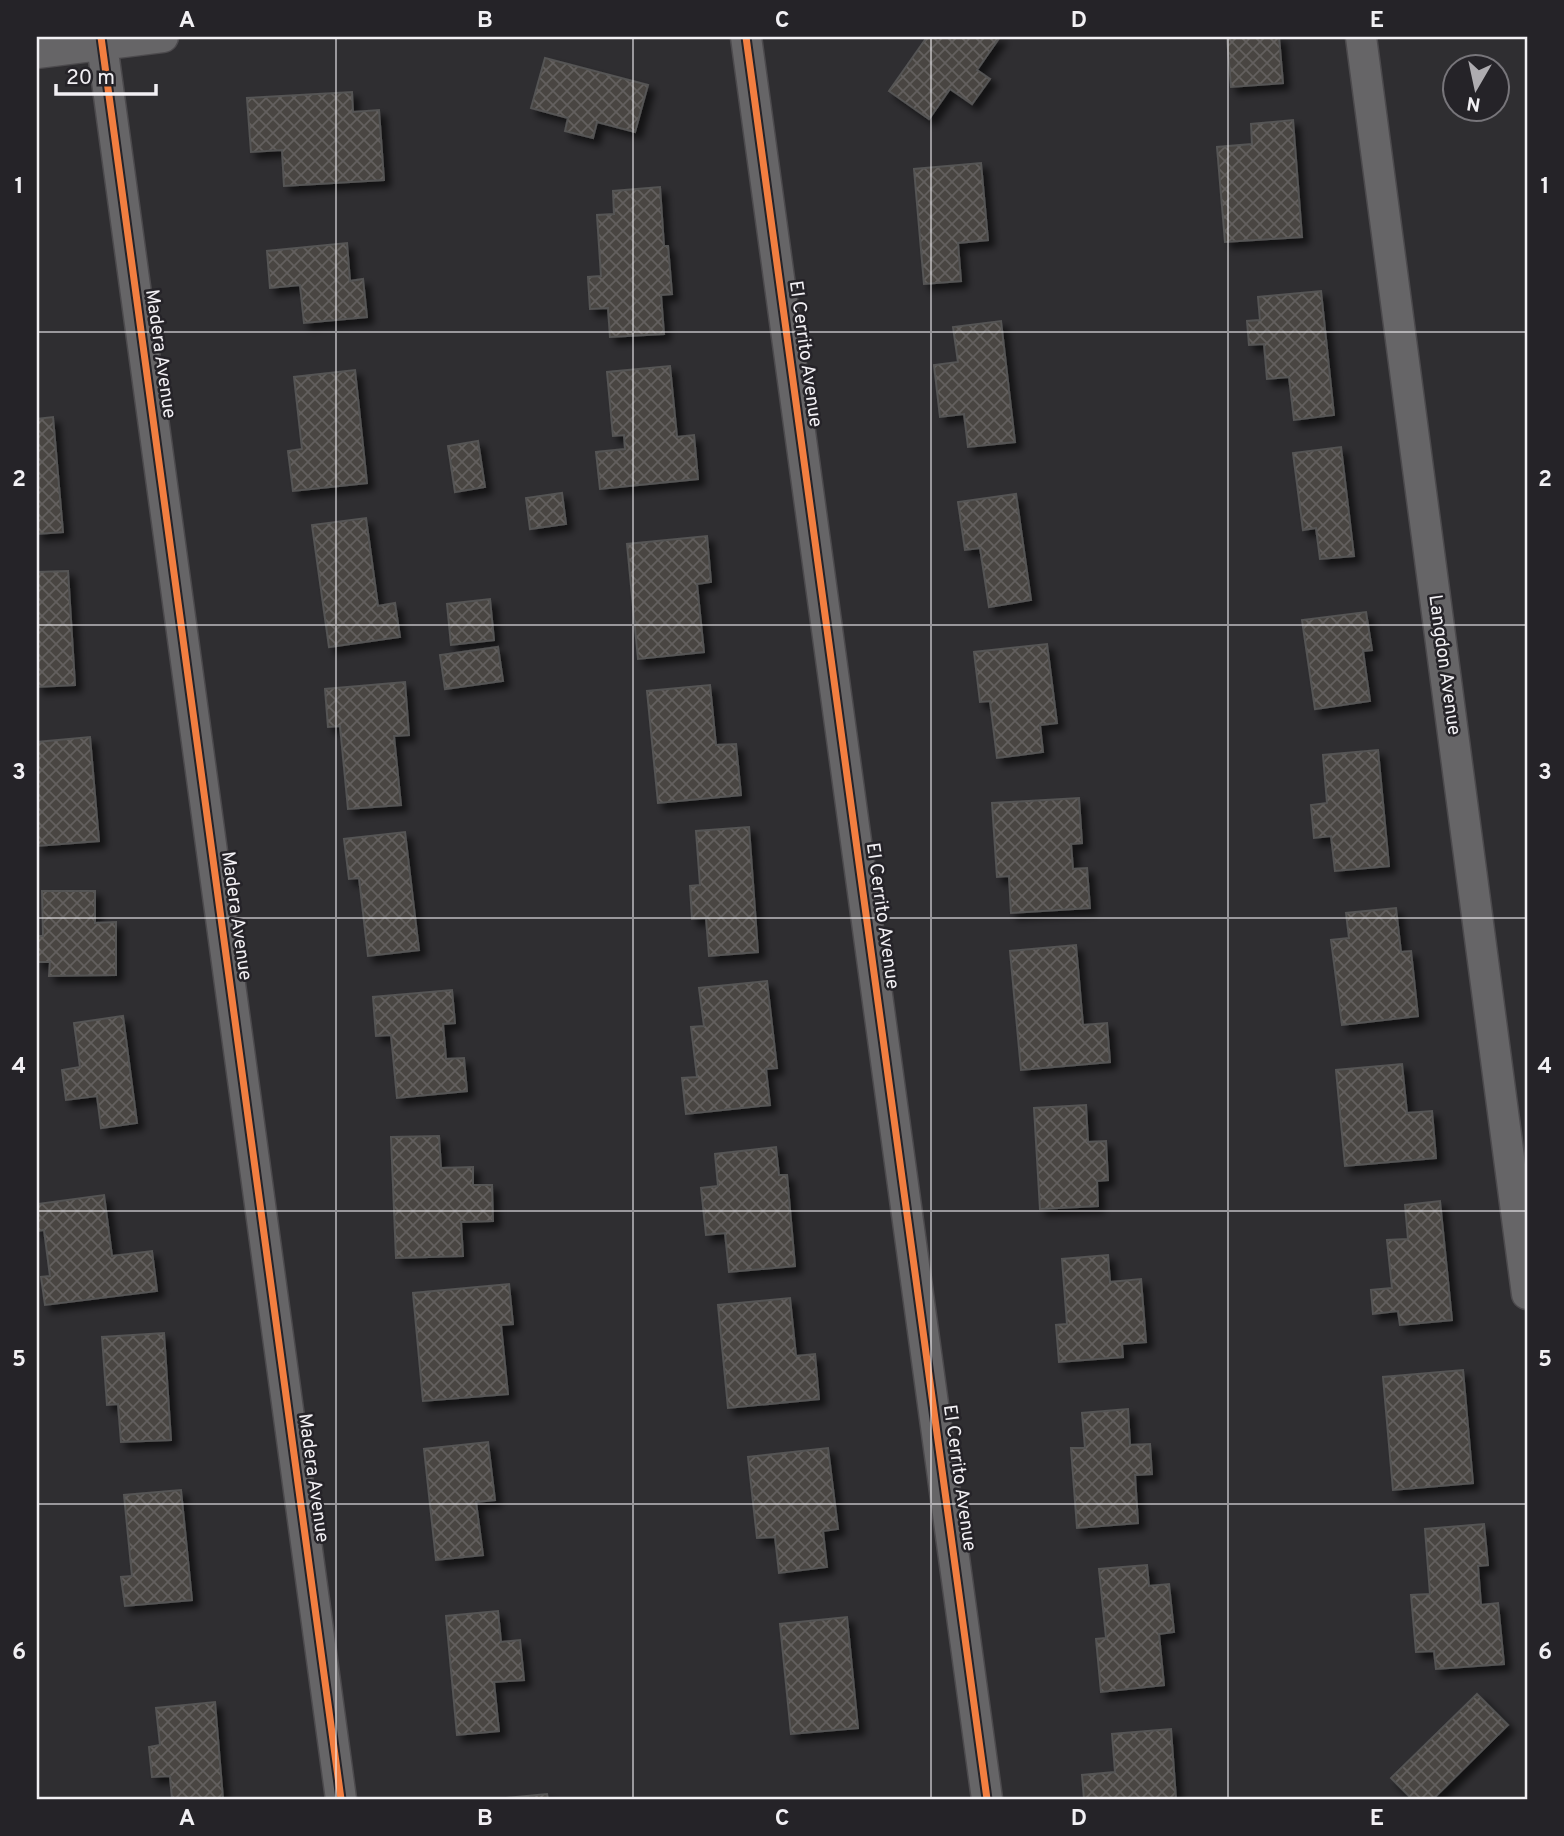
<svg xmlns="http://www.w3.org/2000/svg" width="1564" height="1836" font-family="Overpass,sans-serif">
<defs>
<pattern id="building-cross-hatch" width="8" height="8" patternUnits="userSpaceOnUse" patternTransform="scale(1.75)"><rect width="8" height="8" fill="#484542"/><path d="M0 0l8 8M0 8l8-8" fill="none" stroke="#63605e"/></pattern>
<filter id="shadow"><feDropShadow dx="6" dy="6" stdDeviation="3.5" flood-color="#0009"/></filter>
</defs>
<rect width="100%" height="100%" fill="#2f2e31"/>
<!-- building -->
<path fill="url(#building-cross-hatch)" stroke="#555454" stroke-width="2" filter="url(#shadow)" d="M927,37H1000L977,70L990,79L972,104L950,89L929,119L889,91Z
M1227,37H1279L1283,83L1231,87Z
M545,58L648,85L635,132L597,122L593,138L565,131L568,118L531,108Z
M352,92L353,112L379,110L384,180L284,186L282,150L251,152L247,98Z
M1293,120L1302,237L1225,242L1217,147L1252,144L1251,124Z
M981,163L988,240L958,243L961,281L924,284L914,169Z
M660,187L664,246H668L672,294L661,295L664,334L610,337L608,308L590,309L588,277L601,276L597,215L614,214L613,191Z
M347,243L350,281L363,279L367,317L304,323L300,285L270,288L267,251Z
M1321,291L1334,415L1294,420L1289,377L1267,379L1264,344L1249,345L1247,321L1260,320L1258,297Z
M1001,321L1015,442L968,447L964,414L940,417L934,365L958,362L953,327Z
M670,366L677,437L694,435L698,479L600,489L596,452L625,449L624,435L613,436L607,372Z
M355,370L367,483L293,491L288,451L302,449L294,377Z
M53,417L63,532L37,534V419Z
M478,441L485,487L455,492L448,446Z
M1341,447L1354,556L1320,559L1316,528L1303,530L1293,453Z
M562,493L566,524L530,529L526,498Z
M1016,494L1031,600L989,607L980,548L965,550L958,502Z
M366,518L378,606L395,603L400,637L329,647L312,525Z
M707,536L711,582L697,584L704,652L638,659L627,544Z
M68,571L75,685L37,687V572Z
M490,599L494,640L451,645L447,604Z
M1366,612L1372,650L1363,651L1370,701L1315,709L1302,620Z
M1047,644L1057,723L1040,725L1043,752L997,758L990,701L980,702L974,652Z
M498,647L503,681L445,689L440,655Z
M405,682L409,735L394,736L401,805L348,809L340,726L328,727L325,689Z
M710,685L716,745L736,744L741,795L658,803L647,691Z
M90,737L99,841L37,846V742Z
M1378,750L1389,866L1335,871L1331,836L1314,838L1311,805L1327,803L1323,755Z
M1079,798L1082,843L1071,844L1073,869L1087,868L1090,908L1011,913L1009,876L997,877L992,803Z
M749,827L758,952L709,956L706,918L692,919L690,886L700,885L696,831Z
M405,832L419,950L368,956L359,878L349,879L344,839Z
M42,891H95V923L116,922V975L49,976L50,962H37V936H43Z
M1396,908L1401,952L1411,951L1418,1016L1342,1025L1331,940L1349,938L1346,913Z
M1076,945L1083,1025L1107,1023L1110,1062L1021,1070L1010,951Z
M767,981L777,1068L766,1069L770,1105L686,1114L682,1078L697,1077L691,1027L704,1026L699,988Z
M452,990L455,1023L443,1024L446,1059L464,1058L467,1091L397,1098L391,1035L376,1036L373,997Z
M123,1016L137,1123L101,1128L97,1096L66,1100L62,1070L80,1067L74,1023Z
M1402,1064L1407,1113L1432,1111L1436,1158L1345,1166L1336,1070Z
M1086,1105L1088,1142L1106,1141L1108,1180L1097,1181L1098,1206L1040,1209L1034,1108Z
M439,1136L441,1168L473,1167V1185H492L493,1221L461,1222L463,1256L396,1258L391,1137Z
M776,1147L779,1175H787L795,1266L729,1272L725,1233L706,1235L701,1188L718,1186L715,1154Z
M104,1195L112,1256L152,1251L157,1291L45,1305L41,1277L50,1276L44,1230L37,1231V1204Z
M1440,1201L1452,1320L1400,1325L1398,1311L1373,1314L1371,1290L1392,1288L1387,1240L1408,1239L1405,1205Z
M1108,1255L1110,1282L1141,1279L1146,1342L1122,1344L1123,1357L1059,1362L1056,1325L1067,1324L1062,1259Z
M509,1284L513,1324L501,1325L508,1394L423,1401L413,1293Z
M790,1298L796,1356L815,1354L819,1399L728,1408L718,1305Z
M164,1333L171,1440L121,1442L118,1404L107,1405L102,1337Z
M1463,1370L1473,1483L1393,1490L1383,1377Z
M1128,1409L1130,1445L1150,1444L1152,1474L1135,1475L1138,1523L1077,1528L1071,1448H1085L1082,1413Z
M488,1442L495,1500L476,1502L483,1555L436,1560L424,1449Z
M828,1448L838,1529L823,1531L827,1567L779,1573L775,1537L757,1538L748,1457Z
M181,1490L192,1600L125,1606L121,1577L132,1576L124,1495Z
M1484,1524L1488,1565L1478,1566L1481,1605L1498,1603L1504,1664L1436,1669L1434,1651L1416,1652L1411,1595L1430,1594L1425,1529Z
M1147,1565L1149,1586L1169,1584L1174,1632L1159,1634L1164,1685L1101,1692L1096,1639L1106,1638L1099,1569Z
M498,1611L501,1642L520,1640L524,1680L494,1682L499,1731L457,1735L446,1616Z
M847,1617L858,1728L791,1734L780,1624Z
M1477,1694L1508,1725L1433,1799H1412L1391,1778Z
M215,1702L223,1799H172L170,1776L152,1777L149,1747L160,1745L156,1708Z
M1171,1729L1176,1799H1084L1082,1775L1115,1772L1112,1734Z
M547,1794L548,1799H495Z"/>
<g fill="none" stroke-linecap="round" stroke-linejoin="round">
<defs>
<path id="street" d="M101,37L341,1799
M746,37L987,1799
M1361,37L1527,1294
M37,53L163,37"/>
</defs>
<!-- street casing -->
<use href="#street" stroke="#4c4a4d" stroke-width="33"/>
<!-- street -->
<use href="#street" stroke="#666567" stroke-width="30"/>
<defs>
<path id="cycleway" d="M101,37L341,1799
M746,37L987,1799"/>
</defs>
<!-- cycleway casing -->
<use href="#cycleway" stroke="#252328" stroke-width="11"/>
<!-- cycleway -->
<use href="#cycleway" stroke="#f27e40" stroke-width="7"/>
</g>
<!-- grid -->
<path fill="none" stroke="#f2f0f4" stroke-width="2" stroke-opacity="0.55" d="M336,37V1799M633,37V1799M931,37V1799M1228,37V1799M37,332H1527M37,625H1527M37,918H1527M37,1211H1527M37,1504H1527"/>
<g text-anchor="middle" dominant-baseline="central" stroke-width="5" stroke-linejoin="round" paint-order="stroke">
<!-- street labels -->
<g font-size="19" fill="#f2f0f4" stroke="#252328">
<text transform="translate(160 354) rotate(82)">Madera Avenue</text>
<text transform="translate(805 354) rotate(82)">El Cerrito Avenue</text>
<text transform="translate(1444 665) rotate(82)">Langdon Avenue</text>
<text transform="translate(236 916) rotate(82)">Madera Avenue</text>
<text transform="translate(882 916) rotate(82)">El Cerrito Avenue</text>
<text transform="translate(313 1478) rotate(82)">Madera Avenue</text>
<text transform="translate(959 1478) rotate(82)">El Cerrito Avenue</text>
</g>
</g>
<!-- border -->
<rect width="1564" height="1836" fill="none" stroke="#252328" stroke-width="77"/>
<!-- north arrow -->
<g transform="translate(1476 88) rotate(189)"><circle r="33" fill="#252328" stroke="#77757a" stroke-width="2"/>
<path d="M0-5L12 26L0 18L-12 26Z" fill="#aeacb0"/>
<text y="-10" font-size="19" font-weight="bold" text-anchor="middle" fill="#f2f0f4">N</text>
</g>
<!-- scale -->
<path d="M56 84v10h100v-10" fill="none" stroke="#f2f0f4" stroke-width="3.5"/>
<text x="66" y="84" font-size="21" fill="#f2f0f4" stroke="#252328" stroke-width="5" paint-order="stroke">20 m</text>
<rect x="38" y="38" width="1488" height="1760" fill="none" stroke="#f2f0f4" stroke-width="2.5"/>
<g font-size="23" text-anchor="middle" font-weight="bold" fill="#f2f0f4">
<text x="187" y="27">A</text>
<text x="485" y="27">B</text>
<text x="782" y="27">C</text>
<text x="1079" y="27">D</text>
<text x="1377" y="27">E</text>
<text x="19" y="193">1</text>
<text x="1545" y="193">1</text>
<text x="19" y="486">2</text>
<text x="1545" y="486">2</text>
<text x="19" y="779">3</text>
<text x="1545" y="779">3</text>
<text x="19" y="1073">4</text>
<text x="1545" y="1073">4</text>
<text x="19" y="1366">5</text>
<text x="1545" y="1366">5</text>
<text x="19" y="1659">6</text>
<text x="1545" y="1659">6</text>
<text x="187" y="1825">A</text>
<text x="485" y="1825">B</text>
<text x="782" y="1825">C</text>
<text x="1079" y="1825">D</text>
<text x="1377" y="1825">E</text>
</g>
</svg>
